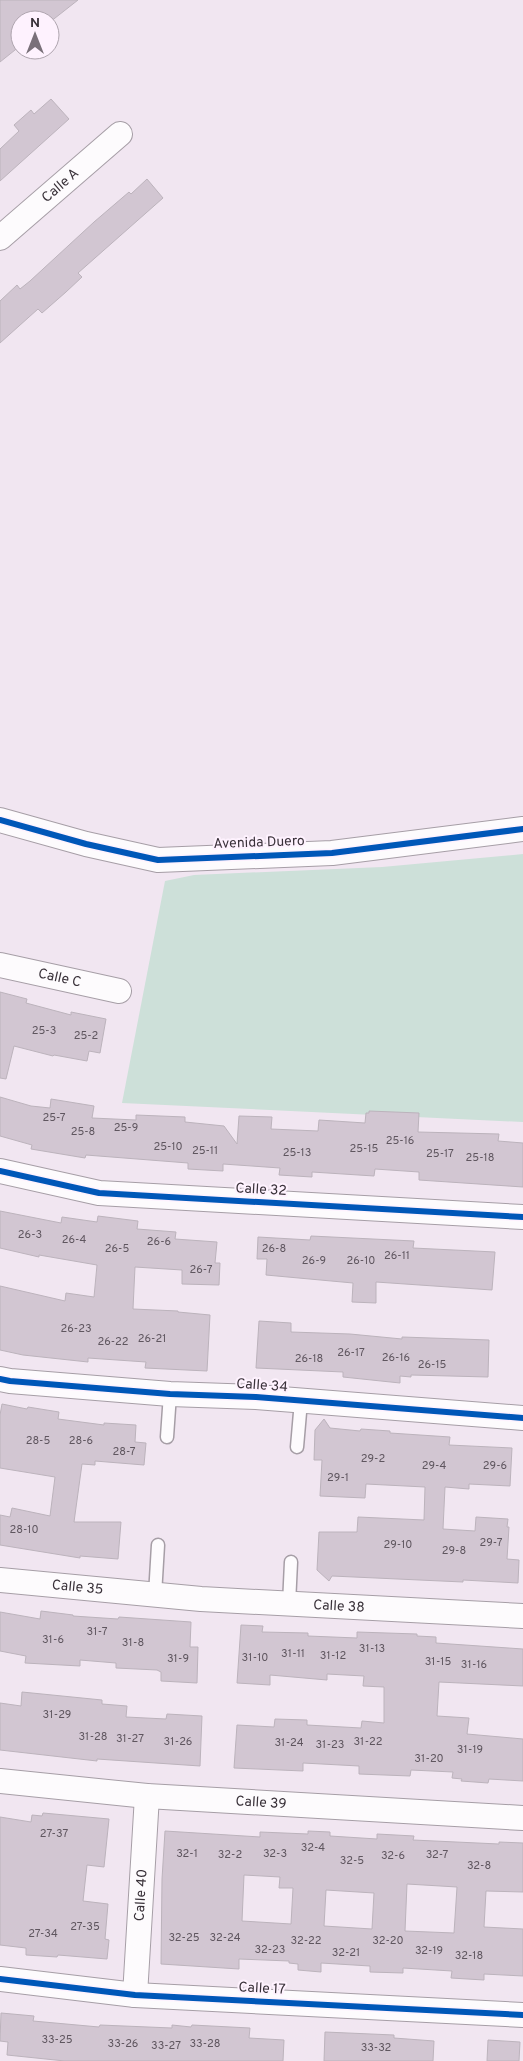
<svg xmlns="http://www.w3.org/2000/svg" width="523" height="2061" font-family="Overpass,sans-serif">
<rect width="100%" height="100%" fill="#f1e6f1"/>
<!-- green -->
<path fill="#cde0d9" d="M523,854V1122L122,1103L165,881L194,875L382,867Z"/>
<!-- building -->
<path fill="#d2c6d2" stroke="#bcb3bc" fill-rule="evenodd" d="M0,0H78L50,22V20H20V46L0,62Z
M51,99L69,119L0,181V149L19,131L14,125L31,110L34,114Z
M147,179L163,198L78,273L82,277L66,292L42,313L38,309L0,343V301L17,285L20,289L30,281L94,222L129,192L131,194Z
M0,992L27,999L26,1003L71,1015V1012L106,1019L100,1053L89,1051L87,1061L54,1055L53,1056L14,1046L6,1079L0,1078Z
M0,1097L31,1106L50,1108L51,1099L94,1106L92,1118L136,1120V1115L185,1117V1122L224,1126L237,1144L239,1116L272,1117L271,1129L318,1131L319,1120L365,1123L366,1113H369V1111L419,1113L418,1132L499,1134L498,1141L523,1143V1187L419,1180V1172L375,1169L374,1176L312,1172V1177L279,1175L280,1168L223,1164V1171L188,1169V1163L86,1155L85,1158L31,1149L32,1145L0,1136Z
M0,1211L61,1223L62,1217L97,1222L98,1216L138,1221L137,1229L176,1232L175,1239L217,1242L215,1263H220L219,1285L182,1284V1270L135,1267L133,1309L178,1311V1312L210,1315L207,1371L145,1368L146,1362L88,1358V1362L23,1355L0,1350V1286L65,1301L66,1293L94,1297L97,1265L39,1255V1257L0,1248Z
M311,1236L414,1241L413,1248L495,1252L492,1290L376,1282V1303L352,1302L353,1283L266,1275L267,1259H257L258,1237L310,1240Z
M259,1321L291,1323V1332L350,1334L402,1339V1337L489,1340L488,1377L411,1375V1377L400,1376V1383L343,1377V1372L256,1368Z
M2,1404L27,1409L28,1407L59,1412L58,1419L104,1425V1423L136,1425L135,1442L146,1443L144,1465L95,1461V1465L82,1464L74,1522H121L118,1559L80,1556V1558L0,1545V1515L10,1517L12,1508L50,1516L55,1477L0,1468V1415Z
M324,1419L330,1428L360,1431L361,1429L390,1431V1433L450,1437L449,1445L512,1448L510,1486L469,1484V1489L445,1487L443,1529L475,1531L476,1517L508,1519L507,1527H509L507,1559L519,1560L518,1583L463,1580V1582L332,1576L329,1581L317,1570L319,1532H357L358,1517L424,1520L425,1487L366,1484L365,1498L320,1496L322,1460H314L315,1430Z
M41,1611L73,1615V1616L118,1619L119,1617L191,1622L190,1647H198L197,1683L161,1681V1672L157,1670L116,1668V1663L80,1660V1666L25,1663L26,1656L0,1651V1612L40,1619Z
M241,1625L263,1626L262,1632L308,1633V1636L357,1638V1632L417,1634V1636L436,1637V1643L523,1649V1686L439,1682L437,1716L469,1718L467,1734L523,1739V1781L489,1779L488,1783L461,1781L462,1779L452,1778L453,1772L411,1770L410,1776L359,1774V1766L303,1763V1771L234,1768L237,1725L274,1727L275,1719L307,1720V1725L361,1728L362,1721L384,1723V1687L363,1686L364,1676L327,1674V1680L270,1675V1685L237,1683Z
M22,1692L102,1700V1704L127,1706L126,1717L166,1719L167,1714L202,1716L200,1766L97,1759V1761L0,1750V1703L21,1706Z
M43,1813L109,1819L104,1867L87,1865L83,1901L108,1904L105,1939L109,1940L107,1959L58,1955L57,1957L26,1955V1948L0,1945V1817L31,1822L32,1815L42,1816Z
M165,1831L260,1837V1832L308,1834V1831L330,1832V1836L377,1839V1834L414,1836L413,1840L499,1844V1842L523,1843V1892L486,1891L484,1927L523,1929V1976L484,1974V1980L451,1978L452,1971L403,1968V1973L370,1972V1966L321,1963V1972L298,1970V1964L289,1963V1961L239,1959V1969L161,1964L162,1879ZM244,1875L280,1877L279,1888H293L291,1924L242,1921ZM407,1884L457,1887L454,1933L405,1931ZM326,1890L374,1893L372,1929L324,1926Z
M1,2013L34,2016L33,2021L99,2027L100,2025L172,2028V2025L191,2027L192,2025L250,2028L249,2038L284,2040L283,2061H65L7,2055L8,2042L0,2041Z
M325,2032L394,2035V2038L434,2041L433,2061H324Z
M488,2040L520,2042L519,2061H487Z"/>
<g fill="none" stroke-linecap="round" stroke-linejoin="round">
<defs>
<path id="lane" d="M167,1437L170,1394
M297,1447L301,1401
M155,1595L158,1545
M289,1604L291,1562"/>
<g id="street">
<path id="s1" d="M0,238L120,134"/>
<path d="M0,820L86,844L158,860L332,853L523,829"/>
<path id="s2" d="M0,965L119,991"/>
<path d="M0,1171L99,1193L523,1217"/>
<path d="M0,1379L10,1381L170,1394L256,1397L523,1418"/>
<path id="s3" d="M0,1580L201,1599L523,1616"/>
<path id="s4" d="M0,1781L147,1796L523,1818"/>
<path d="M0,1979L135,1995L523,2015"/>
<path id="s5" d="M135,1995L147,1796"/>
</g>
</defs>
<!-- lane casing -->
<use href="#lane" stroke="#a69ea6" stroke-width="15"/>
<!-- street casing -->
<use href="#street" stroke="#a69ea6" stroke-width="26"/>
<!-- lane -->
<use href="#lane" stroke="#fdfbfd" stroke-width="12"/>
<!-- street -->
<use href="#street" stroke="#fdfbfd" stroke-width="24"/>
<defs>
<path id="cycleway" d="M0,820L86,844L158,860L332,853L523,829
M0,1171L99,1193L523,1217
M0,1379L10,1381L170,1394L256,1397L523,1418
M0,1979L135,1995L523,2015"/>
</defs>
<!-- cycleway casing -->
<use href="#cycleway" stroke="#fef2fe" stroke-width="9"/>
<!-- cycleway -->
<use href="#cycleway" stroke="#0057b8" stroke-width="6"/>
</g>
<g text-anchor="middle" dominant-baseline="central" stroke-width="4" stroke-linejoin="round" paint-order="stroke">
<!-- number labels -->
<g font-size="11" fill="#5f565f">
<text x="44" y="1031">25-3</text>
<text x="86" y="1036">25-2</text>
<text x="54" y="1118">25-7</text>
<text x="126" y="1128">25-9</text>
<text x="83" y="1132">25-8</text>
<text x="400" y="1141">25-16</text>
<text x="168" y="1147">25-10</text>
<text x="364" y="1149">25-15</text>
<text x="205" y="1151">25-11</text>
<text x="297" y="1153">25-13</text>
<text x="440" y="1154">25-17</text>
<text x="480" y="1158">25-18</text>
<text x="30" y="1235">26-3</text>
<text x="74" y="1240">26-4</text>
<text x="159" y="1242">26-6</text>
<text x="117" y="1249">26-5</text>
<text x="274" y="1249">26-8</text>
<text x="397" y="1256">26-11</text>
<text x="314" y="1261">26-9</text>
<text x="361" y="1261">26-10</text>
<text x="201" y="1270">26-7</text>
<text x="76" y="1329">26-23</text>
<text x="152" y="1339">26-21</text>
<text x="113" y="1342">26-22</text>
<text x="351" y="1353">26-17</text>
<text x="396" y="1358">26-16</text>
<text x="309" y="1359">26-18</text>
<text x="432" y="1365">26-15</text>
<text x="38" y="1441">28-5</text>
<text x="81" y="1441">28-6</text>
<text x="124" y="1452">28-7</text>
<text x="373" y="1459">29-2</text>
<text x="434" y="1466">29-4</text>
<text x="495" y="1466">29-6</text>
<text x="338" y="1478">29-1</text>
<text x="24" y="1530">28-10</text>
<text x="491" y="1543">29-7</text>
<text x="398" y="1545">29-10</text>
<text x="454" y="1551">29-8</text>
<text x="97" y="1632">31-7</text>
<text x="53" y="1640">31-6</text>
<text x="133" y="1643">31-8</text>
<text x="372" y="1649">31-13</text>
<text x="293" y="1654">31-11</text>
<text x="333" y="1656">31-12</text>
<text x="255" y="1658">31-10</text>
<text x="178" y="1659">31-9</text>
<text x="438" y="1662">31-15</text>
<text x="474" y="1665">31-16</text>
<text x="57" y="1715">31-29</text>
<text x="93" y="1737">31-28</text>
<text x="130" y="1739">31-27</text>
<text x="178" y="1742">31-26</text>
<text x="368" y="1742">31-22</text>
<text x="289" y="1743">31-24</text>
<text x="330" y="1745">31-23</text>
<text x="470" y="1750">31-19</text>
<text x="429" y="1759">31-20</text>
<text x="54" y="1834">27-37</text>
<text x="313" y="1848">32-4</text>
<text x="187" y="1854">32-1</text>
<text x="275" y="1854">32-3</text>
<text x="230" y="1855">32-2</text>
<text x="437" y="1855">32-7</text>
<text x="393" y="1856">32-6</text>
<text x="352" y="1861">32-5</text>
<text x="479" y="1866">32-8</text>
<text x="85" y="1927">27-35</text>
<text x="43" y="1934">27-34</text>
<text x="184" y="1938">32-25</text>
<text x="225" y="1938">32-24</text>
<text x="306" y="1941">32-22</text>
<text x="388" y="1941">32-20</text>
<text x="270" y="1950">32-23</text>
<text x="429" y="1951">32-19</text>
<text x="346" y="1953">32-21</text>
<text x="469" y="1956">32-18</text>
<text x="57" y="2040">33-25</text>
<text x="123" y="2044">33-26</text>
<text x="205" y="2044">33-28</text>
<text x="166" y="2046">33-27</text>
<text x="376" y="2048">33-32</text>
</g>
<!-- street labels -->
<g font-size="14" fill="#393139" stroke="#fef2fe">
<text stroke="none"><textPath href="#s1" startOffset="80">Calle A</textPath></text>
<text transform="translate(259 843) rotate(-2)">Avenida Duero</text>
<text stroke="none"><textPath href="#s2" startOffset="61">Calle C</textPath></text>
<text transform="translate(261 1190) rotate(3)">Calle 32</text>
<text transform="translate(262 1386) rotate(4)">Calle 34</text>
<text stroke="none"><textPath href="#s3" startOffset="78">Calle 35</textPath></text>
<text stroke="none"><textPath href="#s3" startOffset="340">Calle 38</textPath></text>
<text stroke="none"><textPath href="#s4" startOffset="262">Calle 39</textPath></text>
<text stroke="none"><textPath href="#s5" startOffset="100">Calle 40</textPath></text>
<text transform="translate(262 1989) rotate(3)">Calle 17</text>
</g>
</g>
<!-- north arrow -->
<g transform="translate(35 35)"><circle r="24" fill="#fef2fe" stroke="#afa5af"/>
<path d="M0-4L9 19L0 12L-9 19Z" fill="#797079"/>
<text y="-8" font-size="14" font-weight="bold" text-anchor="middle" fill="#393139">N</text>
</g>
</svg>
